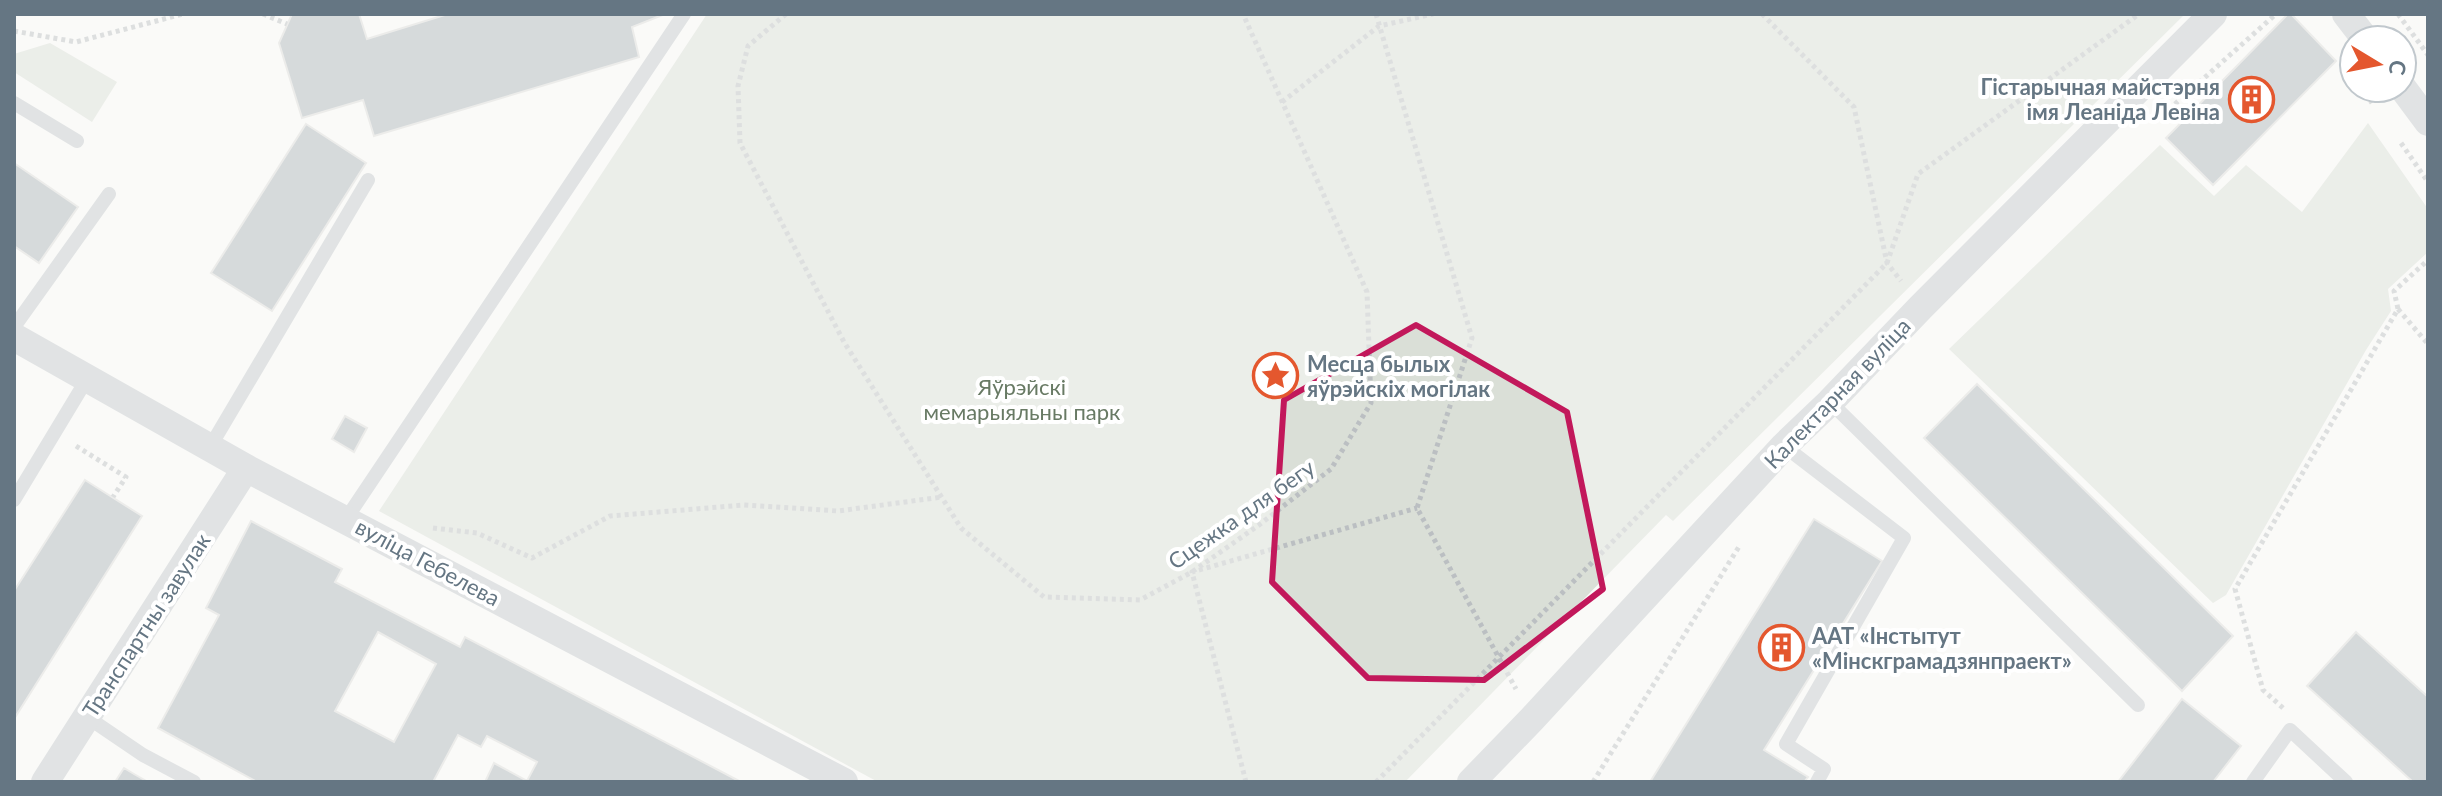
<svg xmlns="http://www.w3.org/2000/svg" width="2442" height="796" font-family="Lato,sans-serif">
<rect width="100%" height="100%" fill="#fafaf8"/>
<!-- green -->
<path fill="#dadfd7" d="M707,14H2185L1673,521L1666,515L1405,782H878L379,511Z
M50,43L117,82L92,122L14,72V54Z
M2368,123L2428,209V252L2388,289L2391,311L2366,350L2226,595L2213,603L1949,349L2160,145L2214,196L2246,165L2302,212Z"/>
<!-- building -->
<path fill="#aab3b9" stroke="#dcdcda" stroke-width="2" fill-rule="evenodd" d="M292,14H359L367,39L448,14H665L632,27L639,57L374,136L363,100L302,118L279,43Z
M2288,14H2291L2336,61L2213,185L2166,138Z
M306,124L366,163L272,311L211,273Z
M14,163L78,207L39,263L14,246Z
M1977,384L2233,636L2182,691L1924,438Z
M345,416L367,428L354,452L332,439Z
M85,480L142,516L14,719V591Z
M1814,519L1882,561L1764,750L1808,777L1804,782H1650Z
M251,521L342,569L335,582L460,647L465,637L741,782H485L494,763L527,781L537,762L487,736L481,747L458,735L433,782H257L158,728L219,615L206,608ZM378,632L436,664L394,742L335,711Z
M2356,632L2428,697V782H2413L2307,686Z
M2182,699L2241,746L2213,782H2118Z
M124,768L134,774L148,782H115Z"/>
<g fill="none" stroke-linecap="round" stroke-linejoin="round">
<!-- path -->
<path stroke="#bbbfc2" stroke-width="5" stroke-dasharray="4 4" stroke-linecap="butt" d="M263,14L287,24
M786,14L748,46L738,86L740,143L844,342L961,528L1044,597L1140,600L1192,572L1259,525L1331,469L1371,403L1367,292L1243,14
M1376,14L1472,338L1417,508L1516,689
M1762,14L1854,107L1887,263L1901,281
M2398,14L2428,55
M14,31L76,42L183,14
M2345,66L2354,78
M2361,88L2372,103
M1282,102L1379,26L1433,14
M2157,120L2276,14
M2401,143L2428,182
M2398,309L2428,344
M76,446L126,477L113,497
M433,528L477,533L532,558L610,516L744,505L838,511L942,497
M2283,708L2263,690L2235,589L2398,309L2394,291L2428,260
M1246,782L1192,572L1417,508
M1376,782L1887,263L1918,174L2139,14
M1593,782L1740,545"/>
<!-- lane -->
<path stroke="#c3c8cc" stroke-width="14" d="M14,103L77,141
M14,327L109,194
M1830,402L2138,705
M1784,446L1904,538L1786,744L1824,769L1817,782
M210,447L368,180
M14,500L87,379
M346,519L684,14
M87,717L143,755L194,782
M2253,782L2290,730L2346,782"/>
<!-- street -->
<path stroke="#c3c8cc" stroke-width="28" d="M2346,14L2366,40
M2402,87L2428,122
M14,337L246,468L844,782
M45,782L246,468
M1471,782L1532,719L1784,446L1830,402L1921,307L2213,14"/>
</g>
<!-- marked area -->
<path d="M0 0H2442V796H0ZM1416,325L1567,412L1603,589L1484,680L1368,678L1272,582L1284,400Z" fill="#fafaf8" fill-opacity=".55" fill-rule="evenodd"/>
<path fill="none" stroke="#c2185b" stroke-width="6" stroke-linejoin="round" d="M1416,325L1567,412L1603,589L1484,680L1368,678L1272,582L1284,400Z"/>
<!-- icons -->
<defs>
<symbol id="building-ring" viewBox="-11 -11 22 22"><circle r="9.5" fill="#fff" stroke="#e4572e" stroke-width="1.5"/><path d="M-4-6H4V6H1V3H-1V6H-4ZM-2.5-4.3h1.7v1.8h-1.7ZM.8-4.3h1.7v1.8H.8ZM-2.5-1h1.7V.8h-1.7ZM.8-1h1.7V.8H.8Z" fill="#e4572e"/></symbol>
<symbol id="sight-ring" viewBox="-11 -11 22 22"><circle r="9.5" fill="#fff" stroke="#e4572e" stroke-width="1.5"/><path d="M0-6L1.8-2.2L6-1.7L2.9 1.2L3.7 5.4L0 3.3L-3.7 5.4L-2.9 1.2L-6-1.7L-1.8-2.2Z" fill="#e4572e"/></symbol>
</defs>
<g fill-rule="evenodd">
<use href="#building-ring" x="2226" y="74" width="51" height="51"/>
<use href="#sight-ring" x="1250" y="350" width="51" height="51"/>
<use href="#building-ring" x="1756" y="622" width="51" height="51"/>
</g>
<g text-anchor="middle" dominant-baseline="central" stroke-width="8" stroke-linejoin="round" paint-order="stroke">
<!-- poi labels -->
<g font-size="22" font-weight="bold" fill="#657683" stroke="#fff" text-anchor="start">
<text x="2220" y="86" text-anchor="end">Гістарычная майстэрня<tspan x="2220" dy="25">імя Леаніда Левіна</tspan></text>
<text x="1307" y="363">Месца былых<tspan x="1307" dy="25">яўрэйскіх могілак</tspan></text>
<text x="1812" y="635">ААТ «Інстытут<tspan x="1812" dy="25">«Мінскграмадзянпраект»</tspan></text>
</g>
<!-- park labels -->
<g font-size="22" fill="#687a64" stroke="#fff">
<text x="1022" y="386">Яўрэйскі<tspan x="1022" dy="25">мемарыяльны парк</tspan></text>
</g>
<!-- street labels -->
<g font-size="22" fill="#657683" stroke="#fff">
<text transform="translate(1837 393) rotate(-46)">Калектарная вуліца</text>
<text transform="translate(1241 514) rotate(-35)">Сцежка для бегу</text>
<text transform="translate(428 562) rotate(28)">вуліца Гебелева</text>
<text transform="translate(146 625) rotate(-57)">Транспартны завулак</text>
</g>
</g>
<!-- border -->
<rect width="2442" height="796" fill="none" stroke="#657683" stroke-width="32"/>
<!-- north arrow -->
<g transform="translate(2378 64) rotate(100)"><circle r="38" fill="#ffffff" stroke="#c1c8cd" stroke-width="2"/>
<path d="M0-6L14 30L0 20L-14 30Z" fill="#e4572e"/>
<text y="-12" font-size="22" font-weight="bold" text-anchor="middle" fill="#657683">С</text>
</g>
</svg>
